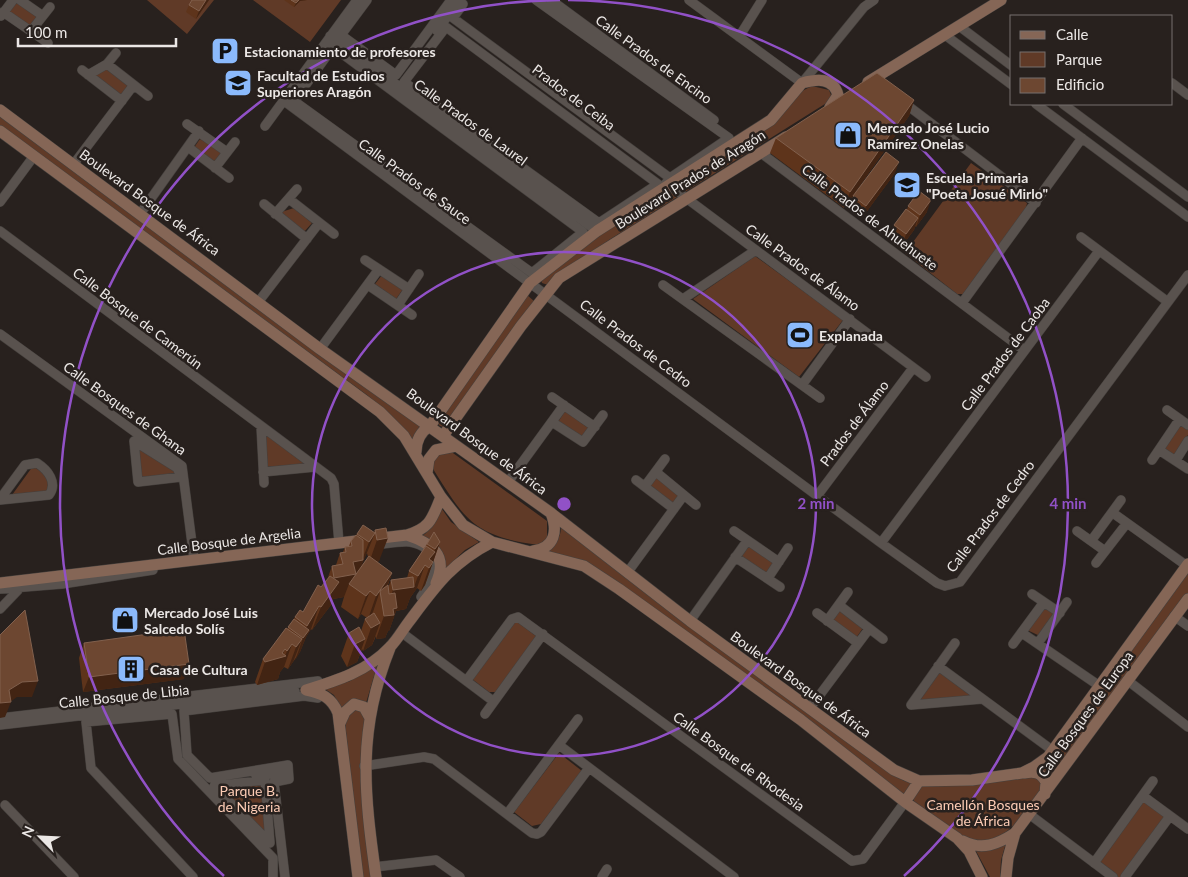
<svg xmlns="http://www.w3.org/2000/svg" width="1188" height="877" font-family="Lato,sans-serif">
<rect width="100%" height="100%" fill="#28211e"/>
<!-- green -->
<path fill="#603a27" d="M147,0H214L187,34Z
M253,0H341L310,42Z
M16,2L38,18L30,28L7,12Z
M108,66L129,85L120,96L93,74Z
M812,86L829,90L831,95L828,102L609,240L558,275L548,285L542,283L541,280L595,238L774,123L802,91Z
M0,114L424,428L413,441L391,415L367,395L0,126Z
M200,139L222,152L213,164L193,149Z
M971,163L1027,203L1026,208L963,294H957L905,253Z
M294,208L312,223L304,232L278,213Z
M755,256L843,320L799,377L693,299Z
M382,275L403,289L396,299L375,284Z
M527,295L534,301L443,427L440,426L438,424Z
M565,411L591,430L584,439L558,422Z
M1182,426L1188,430V435L1174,455L1163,447L1174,431Z
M265,434L306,464L266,467Z
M134,441L177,468L181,477L138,482Z
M446,448L547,521V538L539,545C471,536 464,518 430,464Z
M33,466L49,477L50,491L12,495Z
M655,476L680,495L673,504L648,485Z
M442,509L451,522L479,542L465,550L443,571L419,536L425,534Z
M561,527L626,577L904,781L914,782L906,797L590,564L547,551C555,544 561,538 561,527Z
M747,545L774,564L767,574L739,557Z
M1188,569V594L1049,784L1035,769Z
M1043,606L1055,614L1040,636L1027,630Z
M840,610L863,628L856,638L833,621Z
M516,621L536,636L497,692H489L472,679Z
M378,663L366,703L342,711L334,695L325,689L350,681Z
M940,669L971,696L915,702Z
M358,709L365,717C357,770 366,824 372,877H362L345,723L348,714Z
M559,753L582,771L541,824L532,826L514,812Z
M1032,775L1040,779L1043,788C1028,809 997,856 966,841C949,832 929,813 914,801L913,793L918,786Z
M265,780L270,843L214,786Z
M1143,796L1170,816L1123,877H1115L1094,863Z
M1006,843L1001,860L1000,877H990L976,851Z"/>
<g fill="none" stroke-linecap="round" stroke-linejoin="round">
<defs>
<path id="street" d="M20,0L43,16
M367,0L341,35L396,75L451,0
M457,0L463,4L453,18L670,178L729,138L536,0
M551,0L714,120
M689,0L802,83L864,7L874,0
M3,12L48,43
M1,16L13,0
M959,26L1012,66
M446,27L658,184L599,223L404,82Z
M31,31L50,7
M437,31L454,7
M945,35L1012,85
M330,36L597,231
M739,37L762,0
M333,47L583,232L532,273L294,101Z
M107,64L148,96
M82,70L122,101
M88,75L107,64L116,53
M1172,83L1188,95
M284,101L881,543L937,583L945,586L960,582L1188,275
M903,102L1036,203
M1036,104L1188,217
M1063,104L1188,197
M187,124L227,152
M265,126L357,0
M188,147L229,178
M761,153L1024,350
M73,165L133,86
M215,168L235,142
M666,183L926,377
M289,199L334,234
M0,202L34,156
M264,204L307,239
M140,214L199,131
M275,214L297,189
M0,231L331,478L334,484L339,543
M1081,237L1168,302
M365,260L409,289
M368,285L412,315
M663,285L820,398
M683,299L756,250
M259,301L319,223
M962,303L1082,138
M398,305L419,274
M0,334L182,466L194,559
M320,349L379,269
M802,385L850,319
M552,397L595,427
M1167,410L1188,425
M552,422L583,442L603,415
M261,426L264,483
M134,441L177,468L181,477L138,482Z
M1159,450L1188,469
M1152,460L1179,420
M1176,460L1188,441
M263,472L315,467
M656,472L696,505
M636,480L674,509
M508,482L564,405
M645,486L665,459
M817,496L913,368
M0,499L25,465L37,463C48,470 58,483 49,495L0,500
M1113,513L1187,566
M734,531L779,562
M1077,531L1105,551
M1091,541L1121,500
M881,543L1099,251
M374,545C386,544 399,541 410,542C442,547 435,578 421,597
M735,557L780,587
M1096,563L1127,523
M627,573L684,495
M768,578L788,548
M0,589L62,584L153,570
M1032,594L1060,613
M839,605L883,639
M0,609L22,586
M817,613L858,643
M1174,616L1188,626
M690,621L747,541
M827,621L848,592
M401,632L493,701
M1022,633L1098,685
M955,643L911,705L982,699
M1038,643L1067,602
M1013,644L1044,602
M938,666L1052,750
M467,680L512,619L518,617L852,861L863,859L905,802
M1127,680L1188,727
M810,708L869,629
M485,714L543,634
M0,718L318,681
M0,725L295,691
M559,745L734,877
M364,766L424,757L434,759L532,833L537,834L541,832L589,768
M256,776L284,772
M265,780L270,843L214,786Z
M1143,796L1188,829
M5,805L74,877
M507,814L578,719
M1029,814L1113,877
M1094,863L1153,781
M374,867L436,860L460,877
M193,877L91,768L86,722L172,714L178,759L273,858V877
M285,877L274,782L289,779L288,765L210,778L187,755L184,711L304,696L318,698
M602,877L607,869
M1125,877L1170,816"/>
<path id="secondary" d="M868,82L1001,0
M0,110L320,349L551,513L690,621L894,770L919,781L972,780L1022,773L1034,767L1048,757L1188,564
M0,131L380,412L404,436L441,497L463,525L492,542L584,566L619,589L801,720L905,802L957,838L969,851L982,877
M443,436L521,326L559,278L786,137
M416,452C416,441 420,432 430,426L530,283L597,231L771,120L802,83C817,79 833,77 838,95L830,107
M427,473L429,459L436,450L456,446
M407,535C431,543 449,555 436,583
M533,551C555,548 558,531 551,513
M0,583L407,535C431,528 432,518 441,497
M306,690C336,681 368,671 390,647C397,640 402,631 408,623C435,587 451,563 492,542
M306,690C322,693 332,698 338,713L358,877
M340,723L345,712L354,704L364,707L369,716
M1024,773C1034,771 1041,772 1046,782L1045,794
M905,802L919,781
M963,841C982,851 998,844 1015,833
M376,877C364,792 357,730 390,648
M1006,877L1008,858L1015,833L1188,599"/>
</defs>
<!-- street casing -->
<use href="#street" stroke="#45403d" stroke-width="10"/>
<!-- secondary casing -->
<use href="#secondary" stroke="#45403d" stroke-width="12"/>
<!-- street -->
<use href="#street" stroke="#59524e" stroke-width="9"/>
<!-- secondary -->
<use href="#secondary" stroke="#856656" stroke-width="11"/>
</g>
<!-- wall -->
<path fill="#5e341b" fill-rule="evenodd" d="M209,0L196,19L186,12L189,5Z
M284,0H307L300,1L294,7Z
M914,100L909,116L844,208L770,153L776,138Z
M895,173L862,218L849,208L853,196Z
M908,206L927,212L916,227L915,226L914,230L902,246L890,237L894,225L907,210Z
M386,528L379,561L377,562L392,573L388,585V588L391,580L407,578L409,571L427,544L440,542L425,585L421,591L417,588L410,598L406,609L396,611L389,631H388L385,638L376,639V636L372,645L363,651L362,649L357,662L347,667L341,656L349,633L361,631L365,619L367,618L361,614L358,619L341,607L344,597L333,599L331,605L312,630L311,629L306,637L300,652L288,669L284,667L280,672L278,679L257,685L255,682L263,659L287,629L295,617L303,612L327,580L332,566L336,565L340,553L343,552L345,547L349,546L351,541L357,534L374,533L375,530ZM367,553L368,557L360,568L363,560Z
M84,643L184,679L83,692L79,658Z"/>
<!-- shaded-wall -->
<path fill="#422413" d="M206,0H209L196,19L199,11Z
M299,0H307L300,1L294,7L296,3Z
M914,100L909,116L844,208L850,192Z
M899,162L895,173L862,218L866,206Z
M931,200L927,212L916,227L920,215Z
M918,218L914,230L902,246L906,234Z
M375,533L355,582L349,584L344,597L333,599L331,605L312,630L321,607L326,600L334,578L353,562L362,560L369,542Z
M388,538L379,561L369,563L377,540Z
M440,542L425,585L421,591L429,568V559Z
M425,565L417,588L410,598L406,609L396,611L389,631H388L385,638L376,639L393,590L414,587L418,576Z
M392,573L384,595L380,591L373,612L368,619L376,596Z
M370,591L361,614L358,619L366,596Z
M319,606L311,629L306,637L300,652L295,661L307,626Z
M380,623L372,645L363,651L371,628Z
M302,639L293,662L288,669L296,647Z
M365,639L357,662L347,667L355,644Z
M292,644L284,667L280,672L278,679L257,685L265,662L282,653L285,649L281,658L285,656L287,651Z
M189,664L184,679L83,692L89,677Z
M38,681L32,697H17L10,702H11L5,717L0,718V703L9,690L22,682Z"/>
<!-- building -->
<path fill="#6d4731" stroke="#81604d" d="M192,0H206L199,11L189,5Z
M291,0H299L296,3Z
M877,73L914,100L850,192L776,138Z
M886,152L899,162L866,206L853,196Z
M919,191L931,200L920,215L908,206Z
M906,209L918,218L906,234L894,225Z
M363,525L375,533L369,542L357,534Z
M386,528L388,538L377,540L375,530Z
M434,532L440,542L435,549L427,544Z
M356,535L363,540V560L353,562L356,574L334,578L332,566L343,564L340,553L346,552L345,547L352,546L351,541Z
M426,546L435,552L429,559L433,562L429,568L425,565L418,576L409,571Z
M369,556L392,573L376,596L370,591L366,596L349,584Z
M330,576L339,582L321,607L319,606L307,626L295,617L300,610L303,612L318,585L321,587Z
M413,577L414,587L393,590L391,580Z
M388,585L389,594L395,593L397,608L393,609L394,615L384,616L380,591Z
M25,610L38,681L22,682L9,690L11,702L0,703V635Z
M374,613L380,623L371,628L365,619Z
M294,619L309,630L303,638L288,627Z
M359,627L365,639L355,644L349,633Z
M286,628L302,639L296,647L292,644L287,651L285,649L282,653L286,656L265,662L263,659Z
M184,629L189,664L89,677L84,643Z"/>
<!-- distance rings -->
<g fill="none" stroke="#9151c7" stroke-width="2.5">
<circle cx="564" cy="504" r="252"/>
<path d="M224 876A504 504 0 0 1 560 0M568 0A504 504 0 0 1 904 876"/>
</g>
<!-- icons -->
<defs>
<symbol id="parking-square" viewBox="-11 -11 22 22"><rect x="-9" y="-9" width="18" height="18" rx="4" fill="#8bbafc" stroke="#28211e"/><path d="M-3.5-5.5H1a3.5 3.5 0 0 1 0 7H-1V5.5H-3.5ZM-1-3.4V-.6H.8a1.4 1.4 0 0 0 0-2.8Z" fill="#111"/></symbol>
<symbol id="school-square" viewBox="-11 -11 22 22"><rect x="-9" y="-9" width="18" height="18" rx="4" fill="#8bbafc" stroke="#28211e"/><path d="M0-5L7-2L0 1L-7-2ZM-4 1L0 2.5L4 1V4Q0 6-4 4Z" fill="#111"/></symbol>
<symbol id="shop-square" viewBox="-11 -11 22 22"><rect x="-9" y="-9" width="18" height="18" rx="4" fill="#8bbafc" stroke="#28211e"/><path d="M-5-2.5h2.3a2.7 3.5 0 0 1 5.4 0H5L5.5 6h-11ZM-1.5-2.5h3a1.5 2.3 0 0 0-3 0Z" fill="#111"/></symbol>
<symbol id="stadium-square" viewBox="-11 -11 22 22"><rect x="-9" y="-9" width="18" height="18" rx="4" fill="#8bbafc" stroke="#28211e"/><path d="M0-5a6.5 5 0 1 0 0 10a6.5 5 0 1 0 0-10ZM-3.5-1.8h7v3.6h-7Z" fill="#111"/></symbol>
<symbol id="building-square" viewBox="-11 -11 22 22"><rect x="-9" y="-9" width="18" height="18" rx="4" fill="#8bbafc" stroke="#28211e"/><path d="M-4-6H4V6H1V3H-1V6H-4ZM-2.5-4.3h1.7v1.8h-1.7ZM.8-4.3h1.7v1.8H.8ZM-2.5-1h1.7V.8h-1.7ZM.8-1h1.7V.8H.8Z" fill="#111"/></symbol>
</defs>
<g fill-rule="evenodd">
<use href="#parking-square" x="209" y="35" width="32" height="32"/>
<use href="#school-square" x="222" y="67" width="32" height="32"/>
<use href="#shop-square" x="832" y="119" width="32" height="32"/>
<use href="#school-square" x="891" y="169" width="32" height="32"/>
<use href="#stadium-square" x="784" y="319" width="32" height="32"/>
<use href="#shop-square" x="109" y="604" width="32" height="32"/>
<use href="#building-square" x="115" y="653" width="32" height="32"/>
</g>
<g text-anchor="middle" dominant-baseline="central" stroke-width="5" stroke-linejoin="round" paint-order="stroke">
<!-- poi labels -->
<g font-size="14" font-weight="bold" fill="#ebe7e5" stroke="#28211e" text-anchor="start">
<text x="244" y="51">Estacionamiento de profesores</text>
<text x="257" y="75">Facultad de Estudios<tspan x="257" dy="16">Superiores Aragón</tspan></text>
<text x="867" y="127">Mercado José Lucio<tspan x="867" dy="16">Ramírez Onelas</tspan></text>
<text x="926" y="177">Escuela Primaria<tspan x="926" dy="16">"Poeta Josué Mirlo"</tspan></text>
<text x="819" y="335">Explanada</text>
<text x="144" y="612">Mercado José Luis<tspan x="144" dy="16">Salcedo Solís</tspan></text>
<text x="150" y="669">Casa de Cultura</text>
</g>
<!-- street labels -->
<g font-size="14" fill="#ebe7e5" stroke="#28211e">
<text transform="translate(654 59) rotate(36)">Calle Prados de Encino</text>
<text transform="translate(574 97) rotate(37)">Prados de Ceiba</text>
<text transform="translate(471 122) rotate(36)">Calle Prados de Laurel</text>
<text transform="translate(690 179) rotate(-32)">Boulevard Prados de Aragón</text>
<text transform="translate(415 181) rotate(36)">Calle Prados de Sauce</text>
<text transform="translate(150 202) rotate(36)">Boulevard Bosque de África</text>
<text transform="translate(870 217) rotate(37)">Calle Prados de Ahuehuete</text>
<text transform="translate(803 267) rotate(36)">Calle Prados de Álamo</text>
<text transform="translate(138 318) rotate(37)">Calle Bosque de Camerún</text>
<text transform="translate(636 343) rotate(37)">Calle Prados de Cedro</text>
<text transform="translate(1005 354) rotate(-53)">Calle Prados de Caoba</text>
<text transform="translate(125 408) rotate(36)">Calle Bosques de Ghana</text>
<text transform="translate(854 423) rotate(-53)">Prados de Álamo</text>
<text transform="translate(477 441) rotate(36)">Boulevard Bosque de África</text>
<text transform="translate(990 516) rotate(-53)">Calle Prados de Cedro</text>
<text transform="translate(229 541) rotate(-7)">Calle Bosque de Argelia</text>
<text transform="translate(801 684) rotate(36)">Boulevard Bosque de África</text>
<text transform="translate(124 696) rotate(-6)">Calle Bosque de Libia</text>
<text transform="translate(1085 714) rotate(-54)">Calle Bosques de Europa</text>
<text transform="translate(739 761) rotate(36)">Calle Bosque de Rhodesia</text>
</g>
<!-- park labels -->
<g font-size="14" fill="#fdccb5" stroke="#28211e">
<text x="249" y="790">Parque B.<tspan x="249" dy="16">de Nigeria</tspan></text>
<text x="983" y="804">Camellón Bosques<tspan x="983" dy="16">de África</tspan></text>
</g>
</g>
<circle cx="564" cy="504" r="8" fill="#9151c7" stroke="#28211e" stroke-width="2.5"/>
<g font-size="15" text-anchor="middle" font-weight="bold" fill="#9151c7" stroke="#28211e" stroke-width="5" stroke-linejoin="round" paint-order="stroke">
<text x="816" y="509">2 min</text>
<text x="1068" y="509">4 min</text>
</g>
<!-- legend -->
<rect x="1010" y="15" width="162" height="90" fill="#28211e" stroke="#76706e"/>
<rect x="1020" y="31" width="25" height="8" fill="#856656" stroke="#76706e"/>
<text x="1056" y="40" font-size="15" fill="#ebe7e5">Calle</text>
<rect x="1020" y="52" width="25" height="15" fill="#603a27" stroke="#76706e"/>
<text x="1056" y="65" font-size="15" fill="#ebe7e5">Parque</text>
<rect x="1020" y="78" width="25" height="15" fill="#6d4731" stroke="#76706e"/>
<text x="1056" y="90" font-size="15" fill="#ebe7e5">Edificio</text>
<!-- north arrow -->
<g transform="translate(40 837) rotate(294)" stroke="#28211e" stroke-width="4" paint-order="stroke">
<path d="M0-4L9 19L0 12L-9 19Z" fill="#ebe7e5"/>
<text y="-8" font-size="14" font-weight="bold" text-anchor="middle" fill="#ebe7e5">N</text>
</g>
<!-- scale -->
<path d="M18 38v8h158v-8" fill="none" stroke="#ebe7e5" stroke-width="2.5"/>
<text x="25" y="38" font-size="15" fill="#ebe7e5" stroke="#28211e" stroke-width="4" paint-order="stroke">100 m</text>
</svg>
